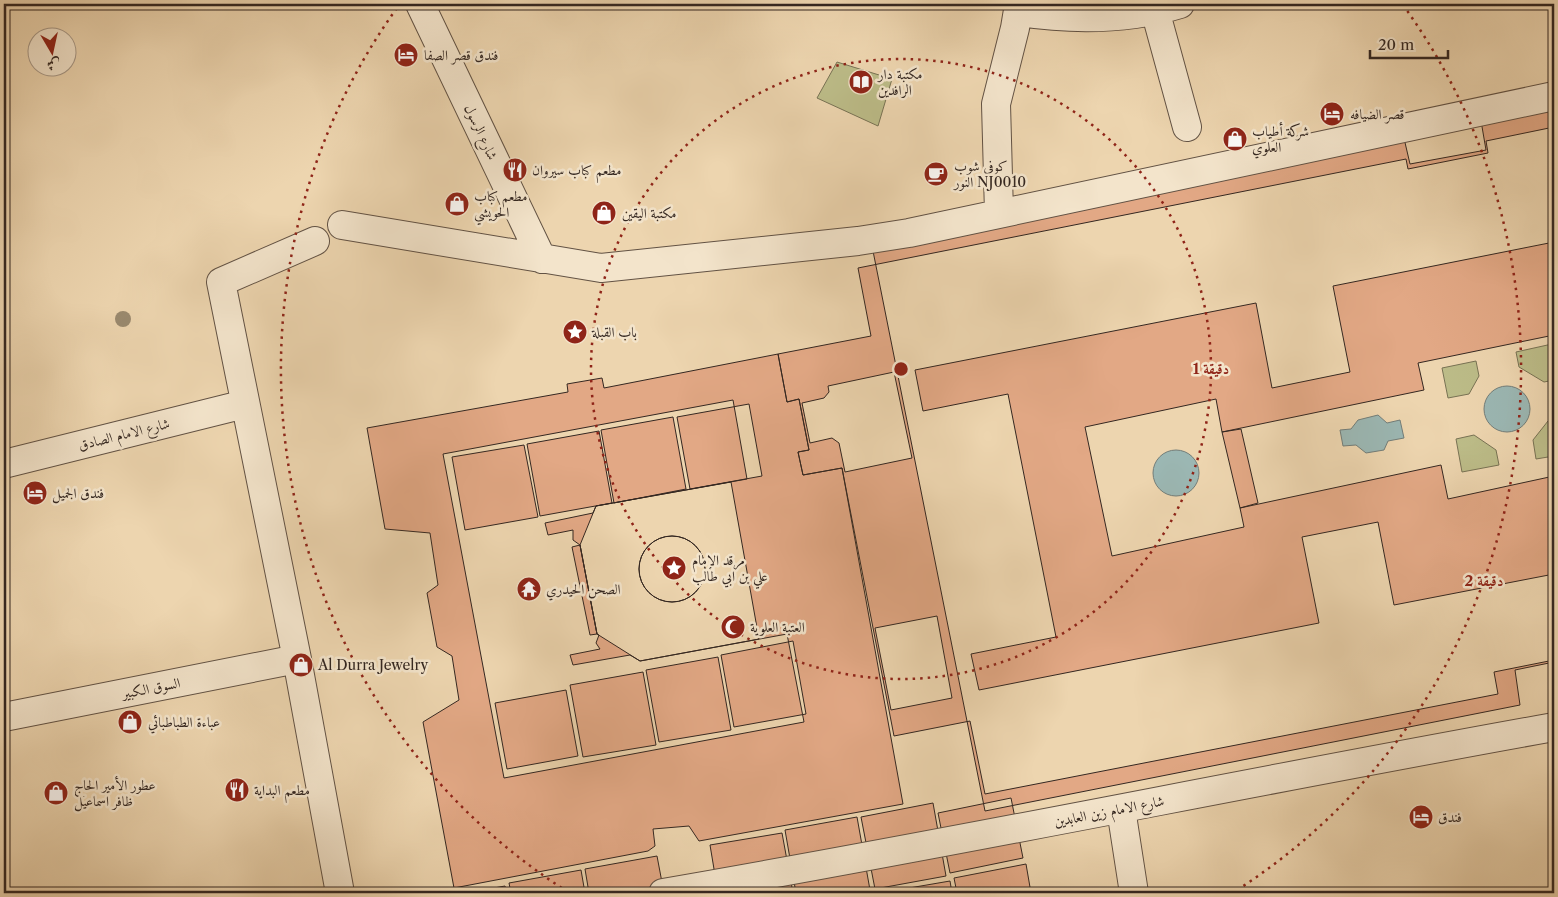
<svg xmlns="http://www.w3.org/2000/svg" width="1558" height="897" font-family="'Libre Caslon Text',Amiri,serif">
<rect width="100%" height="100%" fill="#edd5af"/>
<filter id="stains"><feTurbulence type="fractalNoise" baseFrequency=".004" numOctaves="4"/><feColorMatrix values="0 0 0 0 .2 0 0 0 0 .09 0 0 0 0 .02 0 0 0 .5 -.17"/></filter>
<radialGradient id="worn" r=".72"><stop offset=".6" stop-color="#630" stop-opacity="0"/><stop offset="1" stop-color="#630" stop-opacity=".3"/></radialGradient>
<!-- green -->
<path fill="#bcbc88" stroke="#787254" d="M837,62L892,79L878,126L817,98Z
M1552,344L1554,352V380L1544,382L1519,367L1516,352Z
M1476,361L1479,376L1469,394L1448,398L1442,368Z
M1554,420V456L1536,459L1533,440L1548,421Z
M1474,435L1496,450L1499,465L1462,472L1456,439Z"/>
<!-- water -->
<path fill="#9bb7b3" stroke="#727d79" d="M1484 409a23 23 0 1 1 46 0a23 23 0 1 1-46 0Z
M1378,415L1387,423L1400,420L1404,438L1388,441L1384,450L1366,453L1356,445L1343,446L1340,430L1351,429L1358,420Z
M1153 473a23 23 0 1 1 46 0a23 23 0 1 1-46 0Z"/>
<!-- building -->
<path fill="#e2a885" stroke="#342721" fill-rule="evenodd" d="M1554,101V335L1418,363L1424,390L1222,432L1216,399L1085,427L1112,556L1244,527L1240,508L1441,465L1448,499L1554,476V662L1515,670L1520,705L985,811L871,241L1403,134L1410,164L1486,150L1480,115Z
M1554,127V242L1333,286L1350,372L1272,388L1256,303L915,370L923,411L1008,394L1056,637L971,654L979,690L1319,623L1302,537L1378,522L1394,605L1554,574V660L1494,672L1498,694L985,794L970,721L894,736L842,468L803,475L798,452L809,450L799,399L787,402L778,354L871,336L858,268L1406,159L1408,169L1488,153L1486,141ZM894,372L912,458L845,472L839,443L832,438L810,443L802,403L824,398L829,392L828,386ZM937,616L952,698L891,710L875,628Z
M778,354L787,402L799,399L809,450L798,452L803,475L842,468L903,804L699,841L689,826L653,829L655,846L648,851L454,888L423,722L459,700L452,656L437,647L427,593L438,585L430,533L385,529L367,428L568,392L567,384L602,378L604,388ZM733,400L747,479L596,506L593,513L545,523L548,535L573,530V540L580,545L597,634L599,635L596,643L600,649L570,655L573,665L630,655L640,661L787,634L804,722L504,778L443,454Z
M749,404L762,476L690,489L677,417Z
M673,417L686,489L614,503L601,430Z
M1241,429L1258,503L1240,508L1222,432Z
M599,431L612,503L540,516L527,444Z
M524,445L538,517L465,530L452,457Z
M731,482L759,639L640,661L597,634L580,545L596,506Z
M639 569a33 33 0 1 1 66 0a33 33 0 1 1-66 0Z
M639 569a33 33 0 1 1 66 0a33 33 0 1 1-66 0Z
M580,545L597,634L590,635L572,547Z
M793,641L806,714L734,727L721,655Z
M718,657L731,730L659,742L646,670Z
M643,672L656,745L583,757L570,685Z
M566,690L578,756L507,769L495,703Z
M1011,798L1023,858L950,873L938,813Z
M933,803L946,876L875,889L861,817Z
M857,817L870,890L852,893H796L785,830Z
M782,833L793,893H718L710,845Z
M657,856L664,893H589L585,869Z
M1026,864L1031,893H957L954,878Z
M581,870L585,893H511L509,883Z
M950,881L952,893H880Z
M505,886L507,893H466Z"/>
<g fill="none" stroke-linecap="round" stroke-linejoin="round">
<defs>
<path id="street" d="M420,4L542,259
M1155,10L1187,127
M1019,12C1072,20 1128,20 1180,4
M999,213L996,104L1015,28L1019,4
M342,225L601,268L858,241L909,233L1554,96
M315,241L221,282L297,659L340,893
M4,464L245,404
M4,717L297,659
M1121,809L1134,893
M663,893C961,842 1257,780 1554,727"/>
</defs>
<!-- street casing -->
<use href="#street" stroke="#625244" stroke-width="30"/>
<!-- street -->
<use href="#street" stroke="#f3e4cb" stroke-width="28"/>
</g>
<!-- trees -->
<circle fill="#9a8a6f" cx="123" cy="319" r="8"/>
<!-- distance rings -->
<g fill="none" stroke="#8f2418" stroke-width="2.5" stroke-dasharray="2.5 5">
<circle cx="901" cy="369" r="310"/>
<path d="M568 892A620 620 0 0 1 399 5M1403 5A620 620 0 0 1 1234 892"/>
</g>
<!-- icons -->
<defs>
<symbol id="hotel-disc" viewBox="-11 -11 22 22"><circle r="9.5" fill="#8f2418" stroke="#f3e4cb"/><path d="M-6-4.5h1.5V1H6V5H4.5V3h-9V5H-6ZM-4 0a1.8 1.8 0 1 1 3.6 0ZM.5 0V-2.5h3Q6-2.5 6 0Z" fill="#fff"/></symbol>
<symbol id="library-disc" viewBox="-11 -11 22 22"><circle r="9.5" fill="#8f2418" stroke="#f3e4cb"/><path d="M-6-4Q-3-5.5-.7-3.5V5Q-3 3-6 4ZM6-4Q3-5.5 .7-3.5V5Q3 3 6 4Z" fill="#fff"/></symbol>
<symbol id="shop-disc" viewBox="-11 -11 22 22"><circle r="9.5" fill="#8f2418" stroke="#f3e4cb"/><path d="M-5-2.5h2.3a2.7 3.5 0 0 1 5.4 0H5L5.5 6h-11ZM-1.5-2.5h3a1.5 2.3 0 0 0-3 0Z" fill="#fff"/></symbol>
<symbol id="restaurant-disc" viewBox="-11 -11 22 22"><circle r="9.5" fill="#8f2418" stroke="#f3e4cb"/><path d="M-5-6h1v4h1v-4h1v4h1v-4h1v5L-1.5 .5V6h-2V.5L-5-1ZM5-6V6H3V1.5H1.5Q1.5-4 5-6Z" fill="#fff"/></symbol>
<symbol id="cafe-disc" viewBox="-11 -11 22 22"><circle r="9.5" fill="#8f2418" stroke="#f3e4cb"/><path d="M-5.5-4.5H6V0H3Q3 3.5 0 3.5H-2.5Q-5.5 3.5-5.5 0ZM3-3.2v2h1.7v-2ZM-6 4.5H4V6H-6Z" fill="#fff"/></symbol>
<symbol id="sight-disc" viewBox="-11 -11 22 22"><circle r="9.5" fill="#8f2418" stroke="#f3e4cb"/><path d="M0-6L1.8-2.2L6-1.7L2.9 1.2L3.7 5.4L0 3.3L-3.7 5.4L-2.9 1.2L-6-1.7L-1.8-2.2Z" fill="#fff"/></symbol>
<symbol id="temple-disc" viewBox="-11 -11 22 22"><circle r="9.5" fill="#8f2418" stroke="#f3e4cb"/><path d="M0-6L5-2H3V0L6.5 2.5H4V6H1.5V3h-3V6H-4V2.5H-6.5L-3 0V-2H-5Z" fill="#fff"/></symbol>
<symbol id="mosque-disc" viewBox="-11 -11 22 22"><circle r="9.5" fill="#8f2418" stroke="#f3e4cb"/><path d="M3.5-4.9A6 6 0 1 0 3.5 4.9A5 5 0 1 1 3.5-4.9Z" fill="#fff"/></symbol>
</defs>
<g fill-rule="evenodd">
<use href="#hotel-disc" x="392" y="41" width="28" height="28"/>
<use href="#library-disc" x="847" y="68" width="28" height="28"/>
<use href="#hotel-disc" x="1318" y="100" width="28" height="28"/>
<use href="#shop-disc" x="1221" y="125" width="28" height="28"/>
<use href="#restaurant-disc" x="501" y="156" width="28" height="28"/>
<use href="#cafe-disc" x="922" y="160" width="28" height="28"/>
<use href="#shop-disc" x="443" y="190" width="28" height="28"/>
<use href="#shop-disc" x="590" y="199" width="28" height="28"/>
<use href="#sight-disc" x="561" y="318" width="28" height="28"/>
<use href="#hotel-disc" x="21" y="479" width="28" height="28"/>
<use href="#sight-disc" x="660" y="554" width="28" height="28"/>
<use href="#temple-disc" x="515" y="575" width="28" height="28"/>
<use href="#mosque-disc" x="719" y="613" width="28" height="28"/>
<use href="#shop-disc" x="287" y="651" width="28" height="28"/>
<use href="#shop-disc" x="116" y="708" width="28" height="28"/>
<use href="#restaurant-disc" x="223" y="776" width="28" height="28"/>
<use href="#shop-disc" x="42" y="779" width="28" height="28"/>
<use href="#hotel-disc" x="1407" y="803" width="28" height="28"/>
</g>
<g text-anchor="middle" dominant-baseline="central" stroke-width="5" stroke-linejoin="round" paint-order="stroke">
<!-- poi labels -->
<g font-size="14" fill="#342721" stroke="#f3e4cb" text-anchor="start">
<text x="424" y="55">فندق قصر الصفا</text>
<text x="878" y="74">مكتبة دار<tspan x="878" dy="16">الرافدين</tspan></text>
<text x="1350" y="114">قصر الضيافه</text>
<text x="1252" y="131">شركة أطياب<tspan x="1252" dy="16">العلوي</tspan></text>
<text x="954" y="166">کوفی شوب<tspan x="954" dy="16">النور NJ0010</tspan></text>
<text x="532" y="170">مطعم كباب سيروان</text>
<text x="474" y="196">مطعم كباب<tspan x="474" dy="16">الحويشي</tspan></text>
<text x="622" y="213">مكتبة اليقين</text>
<text x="592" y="332">باب القبلة</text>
<text x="52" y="493">فندق الجميل</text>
<text x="692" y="560">مرقد الإمام<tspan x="692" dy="16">علي بن ابي طالب</tspan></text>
<text x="546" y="589">الصحن الحيدري</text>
<text x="750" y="627">العتبة العلوية</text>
<text x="318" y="665">Al Durra Jewelry</text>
<text x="148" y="722">عباءة الطباطبائي</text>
<text x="74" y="785">عطور الأمير الحاج<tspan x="74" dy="16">ظافر اسماعيل</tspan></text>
<text x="254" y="790">مطعم البداية</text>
<text x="1438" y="817">فندق</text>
</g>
<!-- street labels -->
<g font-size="14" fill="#342721" stroke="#f3e4cb">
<text transform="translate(481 132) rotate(65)">شارع الرسول</text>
<text transform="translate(124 434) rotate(-14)">شارع الامام الصادق</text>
<text transform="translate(151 688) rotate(-11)">السوق الكبير</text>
<text transform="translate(1109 811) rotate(-11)">شارع الامام زين العابدين</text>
</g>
</g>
<circle cx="901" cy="369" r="8" fill="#8f2418" stroke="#f3e4cb" stroke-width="2.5"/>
<g font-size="15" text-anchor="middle" font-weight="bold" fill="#8f2418" stroke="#f3e4cb" stroke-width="5" stroke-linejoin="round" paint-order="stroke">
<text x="1211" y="374">1 دقيقة</text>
<text x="1484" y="586">2 دقيقة</text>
</g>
<!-- margin -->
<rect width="1558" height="897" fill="none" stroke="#edd5af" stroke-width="20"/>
<rect x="5" y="5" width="1548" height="887" fill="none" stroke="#342721" stroke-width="2.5"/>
<rect x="10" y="10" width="1538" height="877" fill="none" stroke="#342721"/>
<!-- north arrow -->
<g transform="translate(52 52) rotate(171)"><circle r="24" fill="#f3e4cb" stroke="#a79887"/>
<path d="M0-4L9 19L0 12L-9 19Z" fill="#8f2418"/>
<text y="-8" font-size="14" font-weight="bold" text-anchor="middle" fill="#342721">ش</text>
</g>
<!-- scale -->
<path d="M1370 50v8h78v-8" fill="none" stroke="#342721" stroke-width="2.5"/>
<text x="1378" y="50" font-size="15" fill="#342721" stroke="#f3e4cb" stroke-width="4" paint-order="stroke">20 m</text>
<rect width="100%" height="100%" filter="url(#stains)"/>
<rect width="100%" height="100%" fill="url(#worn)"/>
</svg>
